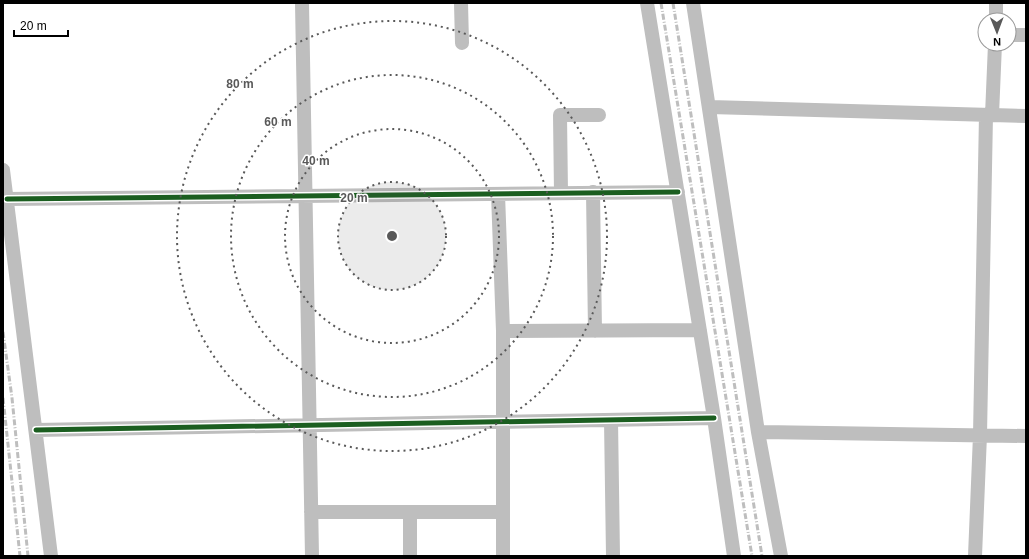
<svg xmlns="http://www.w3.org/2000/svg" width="1029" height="559" font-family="Helvetica,sans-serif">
<rect width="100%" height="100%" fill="#fff"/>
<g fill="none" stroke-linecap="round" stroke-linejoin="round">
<!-- street -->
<path stroke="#bebebe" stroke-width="14" d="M302,3L312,556
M461,3L462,43
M647,3L714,418L734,556
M693,3L758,432L781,556
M996,20V3
M1009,35H1026
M710,107L1026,116
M992,115L995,44
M3,170L51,556
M593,192L595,331
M561,193L560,115H599
M498,194L503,331V556
M7,199L678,192
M503,331L700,330
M611,420L613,556
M36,430L714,418
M758,432L1026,436
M311,512H503
M410,512V556
M975,556L980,435L986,115"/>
<!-- rail -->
<path stroke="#bebebe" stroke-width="3" stroke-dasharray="6 2 1 2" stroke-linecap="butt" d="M661,3L752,556
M673,3L762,556
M3,332L12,398L28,556
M3,398L20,556"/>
<defs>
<path id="cycleway" d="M7,199L678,192
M36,430L714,418"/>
</defs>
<!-- cycleway casing -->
<use href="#cycleway" stroke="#fff" stroke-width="8"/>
<!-- cycleway -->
<use href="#cycleway" stroke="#1b5e20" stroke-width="5"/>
</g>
<!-- distance rings -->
<circle cx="392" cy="236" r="54" fill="#595959" fill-opacity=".12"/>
<g fill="none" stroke="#595959" stroke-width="2" stroke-dasharray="2 4">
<circle cx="392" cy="236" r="54"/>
<circle cx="392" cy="236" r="107"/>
<circle cx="392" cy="236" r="161"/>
<circle cx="392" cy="236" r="215"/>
</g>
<circle cx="392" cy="236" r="6" fill="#595959" stroke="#fff" stroke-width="2"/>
<g font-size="12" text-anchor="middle" font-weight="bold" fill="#595959" stroke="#fff" stroke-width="3" stroke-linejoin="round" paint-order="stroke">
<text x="240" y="88">80 m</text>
<text x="278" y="126">60 m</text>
<text x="316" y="165">40 m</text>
<text x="354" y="202">20 m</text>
</g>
<!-- border -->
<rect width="1029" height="559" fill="none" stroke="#000000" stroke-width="8"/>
<!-- north arrow -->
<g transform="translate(997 32) rotate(179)"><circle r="19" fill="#ffffff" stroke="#999999"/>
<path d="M0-3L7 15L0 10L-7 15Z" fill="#595959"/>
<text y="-6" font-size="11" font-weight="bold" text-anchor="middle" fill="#000000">N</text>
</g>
<!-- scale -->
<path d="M14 30v6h54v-6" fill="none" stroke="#000000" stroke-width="2"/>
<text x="20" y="30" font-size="12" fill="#000000" stroke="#ffffff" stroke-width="3" paint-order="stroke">20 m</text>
</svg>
